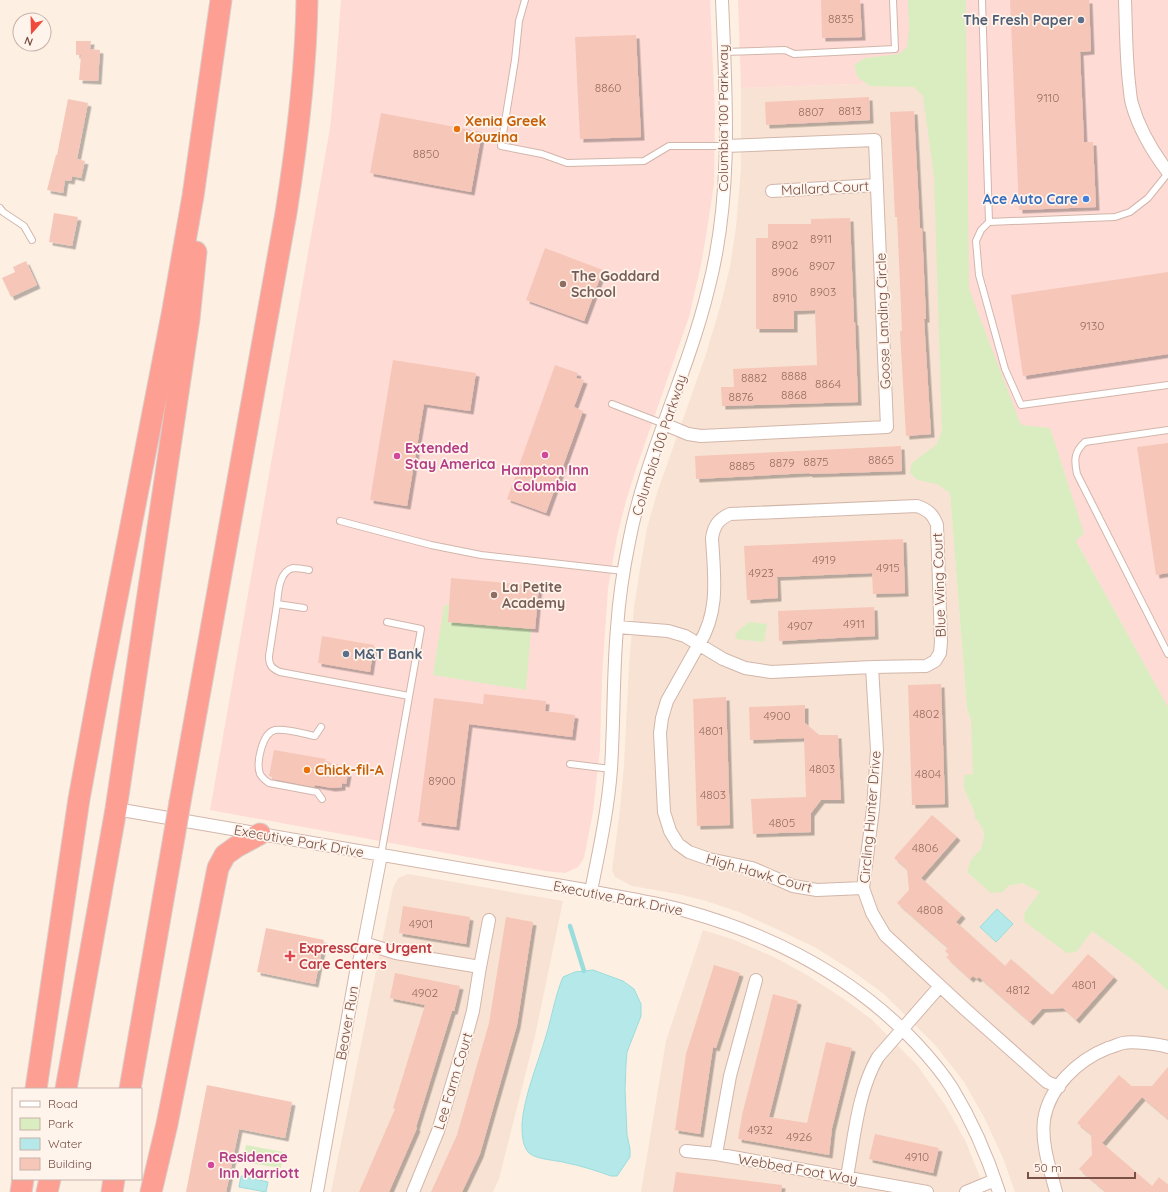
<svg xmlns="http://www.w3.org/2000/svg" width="1168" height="1192" font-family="Quicksand,sans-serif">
<defs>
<filter id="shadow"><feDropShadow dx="3.5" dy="3.5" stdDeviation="0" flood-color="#0004"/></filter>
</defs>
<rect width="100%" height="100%" fill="#feefe3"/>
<!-- residential -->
<path fill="#f8e2d3" d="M938,81L949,478L967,709L973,725L975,774L963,781L966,794L982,825L984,841L980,851L968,873L979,882L1008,886L1022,883L1040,892L1143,967L1168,991V1192H1015L1003,1158L984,1117L964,1082L936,1046L884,994L851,970L816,948L783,932L739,912L706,901L678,894L632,886L615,877L612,870L619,818L624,766L629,666L634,607L640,569L647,528L657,493L705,357L720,307L730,267L736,227L741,169V88Z
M408,874L563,901L535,1036L499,1179L493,1192H331L393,888L398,878Z
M703,930L732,939L776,958L807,975L844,999L871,1019L917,1065L945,1105L965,1140L986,1192H641L666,1041Z"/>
<!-- commercial -->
<path fill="#ffdbd6" d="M341,0H710L715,113L714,184L706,236L701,265L689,317L636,469L626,501L617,537L608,588L602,677L600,749L593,812L584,858L578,867L565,873L545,871L210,810L330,128L336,67Z
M738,0H1168V708L1015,430L955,331L938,81L741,88Z"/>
<!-- green -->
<path fill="#d9edc0" d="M908,0H966L969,289L1021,425L1050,428L1084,533L1076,541L1168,707V991L1137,963L1092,931L1076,952L1067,953L1025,922L1024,913L1040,892L1022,883L1008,886L1003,892L991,893L968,873C968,864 972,856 980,851C985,838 986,828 975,818C975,803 959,792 965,775L973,774L971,720L967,709L950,493L937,484L918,480L910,473L912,463L937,444L942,431L934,175L923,96L914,87L870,86L858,78L854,65L865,58L899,54L907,47L909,31Z
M444,605H449L448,622L531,629L526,690L433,675Z
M749,622L767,624L764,642L735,639L737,632Z
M246,1145L284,1152L281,1168L243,1162Z"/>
<!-- water -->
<path fill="#b5e9e9" stroke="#9bdcdc" d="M997,909L1013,924L996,942L980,927Z
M593,970L623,981L634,989L641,1004V1016L627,1052L626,1064L625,1089L627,1135L630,1149V1157L617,1176H611C597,1171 582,1166 567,1163C557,1160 537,1160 529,1153C522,1146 522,1133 522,1124C524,1096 538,1063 546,1036C552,1016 555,996 563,977L575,972Z
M241,1176L268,1182L266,1192L239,1187Z"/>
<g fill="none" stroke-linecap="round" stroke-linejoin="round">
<!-- stream -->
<path stroke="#9bdcdc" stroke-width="4.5" d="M570,926L584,971"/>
</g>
<!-- building -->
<path fill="#f6c7b8" filter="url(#shadow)" d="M821,0H860L862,37L822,38Z
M1010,0H1089L1091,51L1080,52L1084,142H1093L1096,207L1019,210Z
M636,35L641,137L580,139L575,37Z
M76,41H91L90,49L100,50L98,81L79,80L81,55H76Z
M869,97L870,120L766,125L765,102Z
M68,99L88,103L77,159L85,161L81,178L72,176L71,181L65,180L63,193L47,190L56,155H57Z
M914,111L920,228H922L926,319H924L931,434L906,436L900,331H902L897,217H895L890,112Z
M381,113L482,132L471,192L370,173Z
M54,213L78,217L72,246L49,242Z
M850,218L854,322H855L858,402L722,406L721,387H734L733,369L817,365L815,310L794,311V329H756V238H768V224H811V219Z
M545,248L603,270L584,321L526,300Z
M26,261L37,285L11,297L2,278L15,272L13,267Z
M1168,272V354L1023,376L1011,295Z
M393,360L476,373L470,411L424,404L407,506L370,500Z
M555,365L578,373L576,378L584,380L574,407L583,411L546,513L507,499Z
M1168,443V573L1156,575L1137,447Z
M901,446L902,471L809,474V473L696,479L695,456Z
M903,539L905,593L873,594L872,573L777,577L778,598L747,600L744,546Z
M451,578L539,586L535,629L448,622Z
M874,607L875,636L779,641L778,611Z
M322,636L374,645L370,672L318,663Z
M941,684L945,804L912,805L908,685Z
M484,694L546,701L545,711L575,715L572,737L469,724L456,827L418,822L434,698L483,704Z
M726,697L730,825L697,826L693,699Z
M805,705V723L819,735H838L841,800H821L811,813V832L753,834L751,799L806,797L804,738L750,740L749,707Z
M274,750L326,759L325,762L337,764L345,768L344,772L348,773L346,784L342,783V787L332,788L315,785L314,787L273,779V777L269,776Z
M932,815L957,837L921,878L962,915L956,922L1005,966L1011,959L1052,995L1088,954L1114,977L1076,1020L1063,1008L1042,1009L1030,1022L979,977L977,979L973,976L970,979L946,957L949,955L945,951L948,948L897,903L909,890L907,869L894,858Z
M403,906L470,917L466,944L399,933Z
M506,917L533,922L517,1025L480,1154L462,1192H431L457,1135L489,1023Z
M266,928L324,940L315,984L257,972Z
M714,965L740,973L716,1048L713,1047L700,1134L675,1130L686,1054Z
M395,973L460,986L454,1011H452L416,1127L417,1128L389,1192H359L395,1109L393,1108L425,1005L390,998Z
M773,994L798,1001L769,1117L807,1123L826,1042L852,1048L832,1128L829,1155L738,1139L742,1115Z
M1168,1067V1119L1142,1097L1102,1143L1152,1186L1159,1177L1168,1185V1192H1106L1079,1169L1092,1155L1091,1134L1077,1123L1119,1075L1131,1086H1152Z
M207,1085L292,1102L285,1138L239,1129L226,1192H186Z
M875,1134L939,1148L933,1173L869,1159Z
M676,1172L782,1185L781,1192H673Z"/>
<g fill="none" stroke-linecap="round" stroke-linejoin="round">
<defs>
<path id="lane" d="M525,0L519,21L515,60L501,146L542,154L567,163L644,161L669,146H726
M982,0L989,222
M724,52L785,50L794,54L895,49L893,0
M1168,173L1148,198L1130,212L1115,217L989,222L981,230L976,241L979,275L1005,369L1021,405L1168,385
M0,208L3,212L24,226L32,240
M612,404L664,424
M1168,430L1085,442C1074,452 1074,460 1077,474L1168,654
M340,521L431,545L481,555L623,571
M277,604L269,656C269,665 271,668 280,672L409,696
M304,608L277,604C278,593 279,571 293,568C298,568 304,569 309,570
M321,727L315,736C304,734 286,728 275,730C262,733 256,763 260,774C262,778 265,780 269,783L317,792L322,799
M570,764L611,769
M381,855L421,629L387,622"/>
<path id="street" d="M1125,0C1126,28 1126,56 1129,83C1130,90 1130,97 1132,104C1139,129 1152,151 1168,172
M772,191L877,185
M664,424L688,434L701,436L887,427L875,140L726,146
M617,627L668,631L685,636L723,659L745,668L771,672L872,667L926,666L935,661L940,653L941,642L937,525C933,514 928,510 917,506L730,514C719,519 714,525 712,538C714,575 720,611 699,644L667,701L662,718L660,733L664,812L670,831L678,844L689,852L709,859L752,868L793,886L817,890L863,888
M872,667L877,750L873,809L863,888L872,913L885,935L966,1010L1047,1082L1059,1087
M116,809L591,891C623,898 655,902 686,911C772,935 854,977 916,1043C929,1057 942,1072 952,1088C972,1121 987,1155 999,1192
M591,891C599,851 608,810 611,769C614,722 613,675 617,628C619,599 623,571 629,542C645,456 687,376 708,290C733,196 726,97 722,0
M364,943L396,953L480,967L473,1011L466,1037L438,1131L413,1192
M480,967L489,920
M686,1151L716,1154L927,1192
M716,1154L730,1076L756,980
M847,1177C854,1139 858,1090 878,1057L940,986
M317,1192L356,972L364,943L381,855
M966,1192L995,1180
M1056,1192C1050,1169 1041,1144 1044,1120C1049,1087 1078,1060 1108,1048C1113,1047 1118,1044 1123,1043C1134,1041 1157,1044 1168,1047"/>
<path id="highway" d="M180,802L286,213C297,143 306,72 307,0
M36,1089L79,799L102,674L172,315L193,196L221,0
M66,1089L116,809L189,319L196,252
M130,1089L174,837
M21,1192L23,1179
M47,1192L50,1179
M112,1192L114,1179
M151,1192L167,1124L218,868L225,855L236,847L260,834"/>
</defs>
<!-- lane casing -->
<use href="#lane" stroke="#d2b6aa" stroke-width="8"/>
<!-- street casing -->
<use href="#street" stroke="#d2b6aa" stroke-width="14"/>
<!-- highway casing -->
<use href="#highway" stroke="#d9cecb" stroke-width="23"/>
<!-- lane -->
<use href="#lane" stroke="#fff" stroke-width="6"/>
<!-- street -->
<use href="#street" stroke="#fff" stroke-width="12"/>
<!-- highway -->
<use href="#highway" stroke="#fe9f94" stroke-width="21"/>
<defs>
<path id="highway-bridge" d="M174,837L180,802"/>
</defs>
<!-- highway-bridge casing -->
<use href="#highway-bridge" stroke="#d9cecb" stroke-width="23" stroke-linecap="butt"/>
<!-- highway-bridge -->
<use href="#highway-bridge" stroke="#fe9f94" stroke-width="21"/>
</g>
<!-- markers -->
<g fill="#5c6f8a" stroke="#fff4eb" stroke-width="1.5">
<circle cx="1081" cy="20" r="4"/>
<circle cx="346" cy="654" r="4"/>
</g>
<g fill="#e8710a" stroke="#fff4eb" stroke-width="1.5">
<circle cx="457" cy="129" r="4"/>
<circle cx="307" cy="770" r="4"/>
</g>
<circle fill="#3f7fe0" stroke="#fff4eb" stroke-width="1.5" cx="1086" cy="199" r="4"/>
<g fill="#8d6e63" stroke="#fff4eb" stroke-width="1.5">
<circle cx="563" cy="284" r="4"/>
<circle cx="494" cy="595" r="4"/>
</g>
<g fill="#d1479c" stroke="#fff4eb" stroke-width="1.5">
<circle cx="545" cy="455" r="4"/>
<circle cx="397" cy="456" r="4"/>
<circle cx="211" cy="1165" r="4"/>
</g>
<path fill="#e0444e" stroke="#fff4eb" stroke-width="1.5" d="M288 950h4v4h4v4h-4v4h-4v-4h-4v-4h4z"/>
<g text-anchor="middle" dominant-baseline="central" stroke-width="3.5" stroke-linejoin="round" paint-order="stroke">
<!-- number labels -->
<g font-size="12" fill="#986e62">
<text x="841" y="18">8835</text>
<text x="608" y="87">8860</text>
<text x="1048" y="97">9110</text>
<text x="850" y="110">8813</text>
<text x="811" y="111">8807</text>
<text x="426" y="153">8850</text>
<text x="821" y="238">8911</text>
<text x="785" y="244">8902</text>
<text x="822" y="265">8907</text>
<text x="785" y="271">8906</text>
<text x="823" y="291">8903</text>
<text x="785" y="297">8910</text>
<text x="1092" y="325">9130</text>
<text x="794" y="375">8888</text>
<text x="754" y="377">8882</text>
<text x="828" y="383">8864</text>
<text x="794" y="394">8868</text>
<text x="741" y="396">8876</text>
<text x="881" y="459">8865</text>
<text x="816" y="461">8875</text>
<text x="782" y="462">8879</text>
<text x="742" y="465">8885</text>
<text x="824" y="559">4919</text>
<text x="888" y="567">4915</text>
<text x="761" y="572">4923</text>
<text x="854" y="623">4911</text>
<text x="800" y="625">4907</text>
<text x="926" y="713">4802</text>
<text x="777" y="715">4900</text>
<text x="711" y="730">4801</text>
<text x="822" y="768">4803</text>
<text x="928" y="773">4804</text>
<text x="442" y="780">8900</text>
<text x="713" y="794">4803</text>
<text x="782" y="822">4805</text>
<text x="925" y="847">4806</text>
<text x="930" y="909">4808</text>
<text x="421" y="923">4901</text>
<text x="1084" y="984">4801</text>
<text x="1018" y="989">4812</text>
<text x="425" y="992">4902</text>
<text x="760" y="1129">4932</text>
<text x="799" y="1136">4926</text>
<text x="917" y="1156">4910</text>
</g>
<!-- service labels -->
<g font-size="14" font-weight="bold" fill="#4e5e75" stroke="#fff4eb" text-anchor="end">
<text x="1073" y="20">The Fresh Paper</text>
<text x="354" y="654" text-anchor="start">M&amp;T Bank</text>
</g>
<!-- street labels -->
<g font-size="14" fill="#785046" stroke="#fff4eb">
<text transform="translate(723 118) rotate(-90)">Columbia 100 Parkway</text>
<text transform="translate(825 188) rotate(-3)">Mallard Court</text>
<text transform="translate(883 321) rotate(-92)">Goose Landing Circle</text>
<text transform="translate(659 445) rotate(-72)">Columbia 100 Parkway</text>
<text transform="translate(939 585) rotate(-92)">Blue Wing Court</text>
<text transform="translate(870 817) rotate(-85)">Circling Hunter Drive</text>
<text transform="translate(299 841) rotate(10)">Executive Park Drive</text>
<text transform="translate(759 873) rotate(16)">High Hawk Court</text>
<text transform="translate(618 898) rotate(11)">Executive Park Drive</text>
<text transform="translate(347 1023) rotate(-80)">Beaver Run</text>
<text transform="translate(453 1081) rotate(-73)">Lee Farm Court</text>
<text transform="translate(798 1169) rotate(10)">Webbed Foot Way</text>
</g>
<!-- food labels -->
<g font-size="14" font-weight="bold" fill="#c56008" stroke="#fff4eb" text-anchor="start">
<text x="465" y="121">Xenia Greek<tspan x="465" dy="16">Kouzina</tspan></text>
<text x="315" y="770">Chick-fil-A</text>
</g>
<!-- shop labels -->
<g font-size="14" font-weight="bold" fill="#366cbe" stroke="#fff4eb" text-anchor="end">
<text x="1078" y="199">Ace Auto Care</text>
</g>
<!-- education labels -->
<g font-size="14" font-weight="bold" fill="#785e54" stroke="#fff4eb" text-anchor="start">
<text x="571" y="276">The Goddard<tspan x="571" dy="16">School</tspan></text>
<text x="502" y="587">La Petite<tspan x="502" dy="16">Academy</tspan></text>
</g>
<!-- hotel labels -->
<g font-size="14" font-weight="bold" fill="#b23c85" stroke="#fff4eb" text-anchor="start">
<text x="405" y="448">Extended<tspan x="405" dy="16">Stay America</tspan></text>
<text x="545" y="470" text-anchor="middle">Hampton Inn<tspan x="545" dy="16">Columbia</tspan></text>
<text x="219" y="1157">Residence<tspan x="219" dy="16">Inn Marriott</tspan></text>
</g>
<!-- health labels -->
<g font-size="14" font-weight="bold" fill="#be3a42" stroke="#fff4eb" text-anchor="start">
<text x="299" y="948">ExpressCare Urgent<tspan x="299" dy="16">Care Centers</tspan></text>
</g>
</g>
<!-- legend -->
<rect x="12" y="1088" width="130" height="92" fill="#fff4eb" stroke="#c9b2a9"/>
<rect x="20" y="1101" width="20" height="6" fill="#ffffff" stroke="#c9b2a9"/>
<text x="48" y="1108" font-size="12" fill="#785046">Road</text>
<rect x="20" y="1118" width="20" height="12" fill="#d9edc0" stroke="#c9b2a9"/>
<text x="48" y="1128" font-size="12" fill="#785046">Park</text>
<rect x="20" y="1138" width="20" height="12" fill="#b5e9e9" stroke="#c9b2a9"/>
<text x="48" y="1148" font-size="12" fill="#785046">Water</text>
<rect x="20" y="1158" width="20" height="12" fill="#f6c7b8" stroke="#c9b2a9"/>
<text x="48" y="1168" font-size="12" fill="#785046">Building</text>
<!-- north arrow -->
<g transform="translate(32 32) rotate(200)"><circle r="19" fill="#fff4eb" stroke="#c9b2a9"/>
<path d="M0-3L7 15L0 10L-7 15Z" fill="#f2493d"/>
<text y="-6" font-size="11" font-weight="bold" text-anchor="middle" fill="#785046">N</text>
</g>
<!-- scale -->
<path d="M1028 1172v6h107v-6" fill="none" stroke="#785046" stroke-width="2"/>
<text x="1034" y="1172" font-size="12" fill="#785046" stroke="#fff4eb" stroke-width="3" paint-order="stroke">50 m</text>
</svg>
